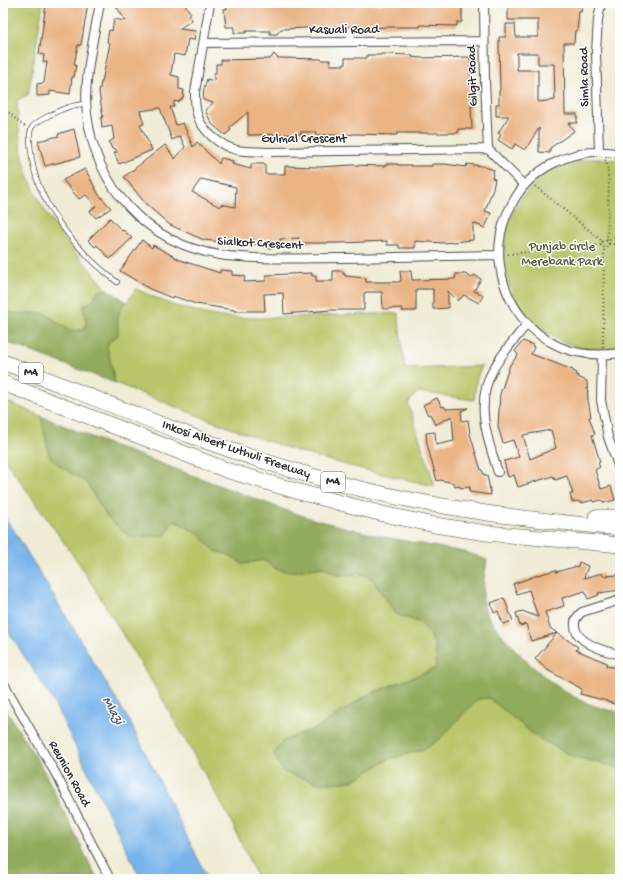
<svg xmlns="http://www.w3.org/2000/svg" width="623" height="882" font-family="'Gochi Hand',sans-serif">
<rect width="100%" height="100%" fill="#fff"/>
<filter id="ink" filterUnits="userSpaceOnUse"><feTurbulence type="fractalNoise" baseFrequency=".025" numOctaves="2"/><feDisplacementMap in="SourceGraphic" scale="8" xChannelSelector="R" yChannelSelector="G"/><feConvolveMatrix kernelMatrix="1 2 1 2 8 2 1 2 1" color-interpolation-filters="sRGB"/></filter>
<filter id="wash" filterUnits="userSpaceOnUse"><feTurbulence type="fractalNoise" baseFrequency=".012" numOctaves="4" result="noise"/><feDisplacementMap in="SourceGraphic" scale="16" xChannelSelector="R" yChannelSelector="G"/><feGaussianBlur stdDeviation="0.9" result="paint"/><feColorMatrix in="noise" values="0 0 0 0 0 0 0 0 0 0 0 0 0 0 0 0 0 1.4 0 .05"/><feComposite in="paint" operator="in"/></filter>
<g filter="url(#wash)">
<rect width="100%" height="100%" fill="#f0ecd6"/>
<!-- green -->
<path fill="#b8c567" stroke="#727849" d="M3,3H43L28,95L17,100C18,120 19,141 24,161C37,214 73,249 107,289L97,292L92,302L85,304L83,307L86,322L85,329L75,331L62,326L45,313H13L3,311Z
M591,159H607L620,161V347C605,350 590,350 575,346C511,329 484,255 520,200C530,185 545,172 562,166C572,162 581,160 591,159Z
M136,289L172,305L205,314L223,317L259,318L398,313L405,369L482,366L477,377L474,400L418,392L408,403L435,486C390,476 346,466 303,453C239,433 177,407 115,383L107,347L108,342L118,335V313L121,306L127,302Z
M3,400L41,416L49,456L57,464L86,482L107,517L173,520L196,532L215,551L229,555L243,564L263,560L276,569L290,572L323,567L337,575L363,574L372,579L396,614L421,623L431,637L435,646L436,668L367,695L317,728L283,741L352,781L389,759L425,749L442,737L477,699L489,698L537,737L572,756L620,768V879H258L229,817L157,690L80,565L3,457Z"/>
<!-- forest -->
<path fill="#92aa5c" stroke="#5e6a44" d="M107,289L127,302C116,310 117,322 118,335L109,342L107,347L115,383L3,341V311L13,313H45L62,326L75,331L85,329L86,322L83,307L85,304L92,302L97,292Z
M41,416L101,441L285,510L316,520L379,536L469,553L487,560C485,577 480,596 486,612C490,622 505,638 512,646C542,678 576,706 620,712V768L572,756L537,737L489,698L477,699L442,737L425,749L389,759L352,781L322,784L283,772L274,754L283,741L317,728L367,695L436,668L435,646L431,637L421,623L396,614L372,579L363,574L337,575L323,567L290,572L276,569L263,560L243,564L229,555L215,551L196,532L173,520L166,535L131,538L107,517L86,482L57,464L49,456Z
M3,705L44,771L97,879H3Z"/>
<!-- water -->
<path fill="#78b4ea" stroke="#52708a" d="M3,515L13,529L130,722L208,879H141L52,699L3,623Z"/>
<g id="blocks">
<!-- building -->
<path fill="#eab484" fill-rule="evenodd" d="M46,3H88L81,45H78L74,65H76L74,77H72L70,94L50,91V95L37,96V84L44,83L47,62H43L44,55L39,54Z
M114,3H184L191,14L189,15L192,20L179,29L196,31L194,40L188,39L185,56L174,54L171,75L179,77V89L184,90L183,98L178,102L174,101V107H170L176,125L183,123L193,147L197,142L219,164L221,158L233,161L232,164L251,169V164H265V174H285V166L319,167L352,165L386,166V164H398V165H411V166H432V164H445L466,167L467,164L482,166L494,170L492,178L495,179L493,189L485,211L491,213L485,228L473,223V240L444,243L415,241V248H399V245H387V241L340,243H299V238L280,239V245H274V248H266V244H240L204,240L170,225L146,204L124,177L165,145L175,159L185,147L180,136L172,140L160,108L140,111L144,124L140,125L152,150L119,164L114,153L117,152L115,148L112,149L109,142L114,139L112,126L102,128L101,118L103,117L99,92L101,82H102L110,43L107,42L109,30L112,31L114,19L126,21ZM201,179L236,187L235,207L221,204L220,207L192,192Z
M242,3H258V5L305,4V5H338V3H368L373,4H383V3H462V22H457V26L420,25V27H389L367,28V26L306,28L281,29L277,34H270V31H246V33H234V27H226L224,9H227V6H242Z
M508,3H520V6H539V3H583L581,12L579,11L577,31H575L574,43H564L565,114H577V123H568L574,131L550,148V153L539,152V128L525,150L515,144L512,149L498,140L501,135L498,133L509,116H496V104H499V91H500L499,37H506V24H515L516,37H538V20H508ZM517,53H538V64H554L555,100L538,102V70H517Z
M274,54L278,58L321,59L322,60H330V65H345V58H367V55H381V54L412,55V57L420,58L470,57L471,83H474L475,94H473V106H471L472,129H458V133H397V135L354,134L338,136V135H316V132H301V134L248,135V112L229,128L231,130L225,135L212,124L205,110L213,103L203,100L204,89L207,79L214,81V73H216V64H221V60L270,59Z
M74,129L80,157L45,166L38,141L59,136L58,134Z
M85,169L99,195L111,208L96,218L90,211L96,206L86,195L79,199L63,180Z
M110,218L122,231L123,230L132,238L110,259L97,245L95,247L88,240Z
M142,240L152,248L153,245L180,260L220,273V270L232,271V275L245,276L244,282L266,281V275L312,273V276H316V281H333V271H343V274H345V276L366,278V282H399L401,281L400,271H411L412,280L455,279L456,274H465L472,278L474,275L481,279L474,291L483,295L479,303L464,295L458,301L448,291V308L433,309V289H416V311H402V308L383,309L382,292H366L364,293V310H331L284,314L283,293L264,294L265,311H234V310L196,304L173,296L172,298L150,289L120,271Z
M523,341L533,345L532,346L534,347L531,354L573,370V371L577,373L576,375L579,376L578,377L587,381L588,400L591,417H589L595,434L592,435L600,462L598,463L600,467L595,470L601,489L611,486L615,500L604,503L602,500L593,502V500L582,503L581,502H578L577,501L572,502L570,494H573L567,476L555,480L553,476L518,487L514,475L508,477L504,461L519,457L513,440L503,443L498,427L500,394L510,365L518,355L515,351ZM551,430L556,448L530,459L523,435Z
M437,398L442,407L444,406L446,409L468,408L461,411L462,421L468,420L470,434L481,470H482L484,475H487L491,495L469,492L470,487L460,488V486L455,487L454,483L440,480L437,481L427,444L426,433L435,432L436,445L454,441L452,416L435,425L430,414L428,415L423,405Z
M579,562L588,566L584,578L602,573L603,576L620,575V590L598,593L599,595L588,599L585,591L562,598L564,606L545,612L550,628L557,633L531,641L526,624L520,626L516,613L522,611L538,617L529,590L517,594L513,584L541,574L556,570V572L578,566Z
M504,598L513,621L503,624L498,611L494,613L491,603Z
M557,633L578,647L576,650L607,663L606,666L620,668V705L607,702V701L580,694L582,689L549,671L535,659Z"/>
</g>
</g>
<g filter="url(#ink)">
<use href="#blocks" fill-opacity="0" stroke="#494845" stroke-width="1"/>
<g fill="none" stroke-linecap="round" stroke-linejoin="round">
<defs>
<path id="lane" d="M87,103C80,105 72,105 66,108C59,110 35,122 32,127C28,134 30,144 31,151C35,203 77,251 117,282"/>
<path id="street" d="M100,3C94,37 83,80 87,114C96,187 146,243 220,255C232,257 244,257 256,258C286,259 315,258 344,258C395,257 447,256 498,255
M210,3L195,92C195,99 195,107 197,114C202,131 220,146 237,150C247,152 258,151 268,152L488,149L524,185
M484,3L485,80L488,149
M204,43L484,41
M599,151L596,52L598,20L601,3
M620,154C597,149 573,153 552,164C535,173 521,186 512,204C483,254 505,321 558,346C577,355 599,356 620,353
M602,355L601,400L608,437L620,471
M498,472C487,438 474,402 494,368C503,352 516,338 527,324
M620,600L582,612C577,616 574,620 575,626C576,643 606,652 620,654
M3,682L57,776L110,879"/>
<path id="highway" d="M3,362C104,401 204,445 309,475C410,505 515,519 620,528
M3,383L229,471L303,493L383,514L435,525L486,533L620,545
M596,517H620"/>
</defs>
<!-- lane casing -->
<use href="#lane" stroke="#494845" stroke-width="5.5"/>
<!-- street casing -->
<use href="#street" stroke="#494845" stroke-width="10"/>
<!-- highway casing -->
<use href="#highway" stroke="#494845" stroke-width="16"/>
<!-- path -->
<path stroke="#494845" stroke-width="2" stroke-dasharray="1 3" stroke-linecap="butt" d="M3,107L20,123L26,127
M605,160L607,165L609,182L607,241L609,244L606,248L601,246V243L603,241H607L620,235
M535,186L602,241
M609,244H620
M508,254L601,245
M603,347L604,248"/>
<!-- lane -->
<use href="#lane" stroke="#fff" stroke-width="4"/>
<!-- street -->
<use href="#street" stroke="#fff" stroke-width="8"/>
<!-- highway -->
<use href="#highway" stroke="#fff" stroke-width="15"/>
</g>
</g>
<g text-anchor="middle" dominant-baseline="central" stroke-width="3" stroke-linejoin="round" paint-order="stroke">
<!-- shield labels -->
<g fill="#fff" stroke="#6b6b6b" stroke-width="1">
<rect x="19" y="363" width="24" height="20" rx="3"/>
<rect x="321" y="472" width="24" height="20" rx="3"/>
</g>
<g font-size="12" font-weight="bold" fill="#2b2b2b">
<text x="31" y="373">M4</text>
<text x="333" y="482">M4</text>
</g>
<!-- street labels -->
<g font-size="13" fill="#2b2b2b" stroke="#fff">
<text x="344" y="30">Kasuali Road</text>
<text transform="translate(473 76) rotate(-92)">Gilgit Road</text>
<text transform="translate(585 77) rotate(-91)">Simla Road</text>
<text x="304" y="139">Gulmal Crescent</text>
<text transform="translate(260 244) rotate(3)">Sialkot Crescent</text>
<text transform="translate(236 450) rotate(19)">Inkosi Albert Luthuli Freeway</text>
<text transform="translate(69 774) rotate(61)">Reunion Road</text>
</g>
<!-- park labels -->
<g font-size="13" fill="#55593d" stroke="#fff">
<text x="562" y="247">Punjab circle<tspan x="562" dy="15">Merebank Park</tspan></text>
</g>
<!-- water labels -->
<g font-size="14" font-style="italic" fill="#465b6e" stroke="#fff">
<text transform="translate(112 711) rotate(60)">Mlazi</text>
</g>
</g>
<!-- margin -->
<rect width="623" height="882" fill="none" stroke="#fff" stroke-width="16"/>
</svg>
